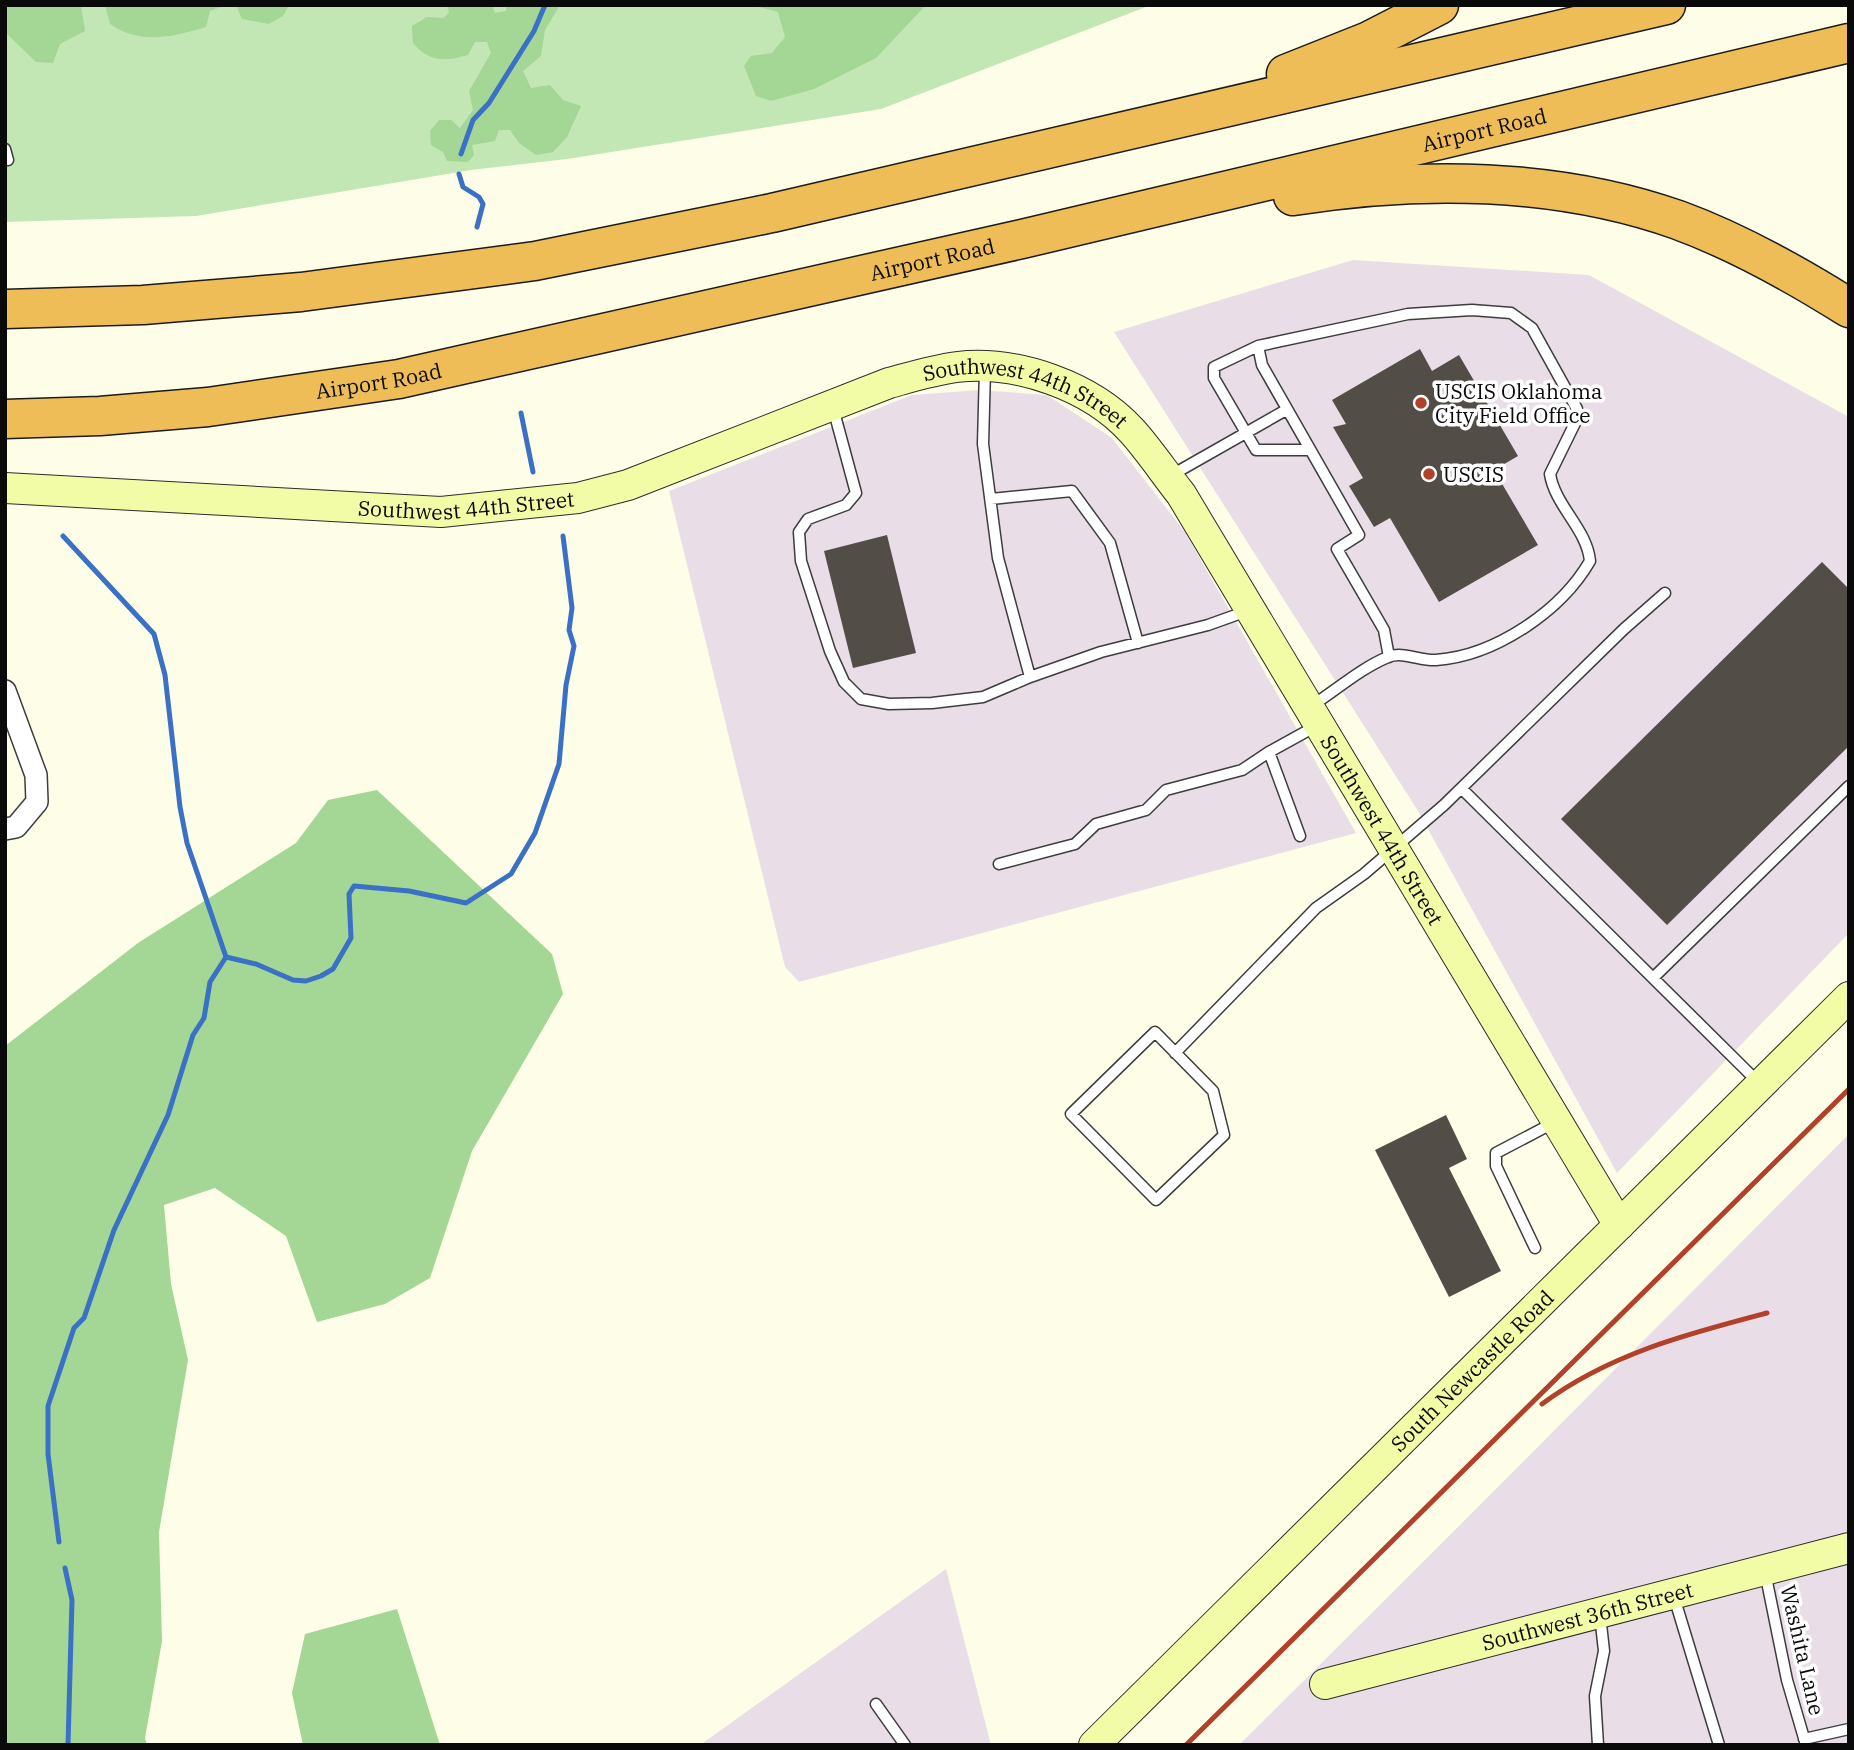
<svg xmlns="http://www.w3.org/2000/svg" width="1854" height="1750" font-family="'IBM Plex Serif',serif">
<rect width="100%" height="100%" fill="#fefee8"/>
<!-- industrial -->
<path fill="#e9dee8" d="M1353,260L1589,275L1849,417V933L1617,1173L1418,811L1114,332Z
M979,390L1047,395L1112,438L1185,532L1356,833L799,982L785,967L669,491L912,395Z
M1849,1134V1745H1239L1453,1532Z
M946,1569L991,1745H700Z"/>
<!-- green -->
<path fill="#c3e6b5" d="M5,5H1151L881,109L567,159L471,170L196,216L5,222Z"/>
<!-- forest -->
<path fill="#a4d695" d="M5,5H81L85,31L60,44L53,63L36,62L7,34Z
M105,5H226L210,11L206,27C173,37 140,45 110,24Z
M236,5H289L283,16L269,24L242,19Z
M447,5H492L495,13L506,11L507,5H560L545,30L541,56L523,71L531,88L550,85L563,100L581,106L567,137L553,152L536,155L519,143L510,130H499L495,141L472,145L474,155L468,162L447,161L443,152L431,145L430,131L439,120H451L460,128L473,110L469,91L491,53L487,42H475L468,55C444,62 429,62 413,43L412,26L427,17L444,18L449,12Z
M752,5H926L876,58L814,89L771,101L756,96L744,66L751,56L772,53L785,37L778,12Z
M377,790L552,954L563,994L472,1151L430,1278L385,1304L317,1322L286,1236L215,1188L164,1205L171,1284L188,1360L159,1532L162,1641L145,1738L147,1745H5V1046L138,943L296,843L328,800Z
M397,1609L440,1745H303L292,1693L305,1634Z"/>
<g fill="none" stroke-linecap="round" stroke-linejoin="round">
<!-- stream -->
<path stroke="#3a70c6" stroke-width="5" d="M461,154L473,120L489,103L534,31L545,5
M459,174L463,187L479,197L483,204L477,227
M521,413L533,472
M226,957L256,964L293,980L306,981L321,976L333,969L351,938L349,894L354,886L409,891L466,903L511,874L535,833L559,764L566,685L574,646L569,630L572,608L563,536
M59,1542L48,1454V1406L74,1328L84,1318L114,1230L168,1115L193,1035L204,1018L210,982L226,957L187,843L180,807L165,675L154,634L63,536
M65,1568L72,1600L68,1745"/>
</g>
<!-- building -->
<path fill="#524e47" d="M1420,349L1432,371L1459,355L1518,456L1494,470L1538,545L1439,602L1390,518L1374,527L1349,486L1363,478L1333,427L1346,424L1332,400Z
M887,535L916,653L853,668L824,551Z
M1822,562L1849,589V746L1667,925L1561,819Z
M1446,1115L1467,1159L1449,1168L1501,1271L1449,1297L1375,1150Z"/>
<g fill="none" stroke-linecap="round" stroke-linejoin="round">
<defs>
<path id="lane" d="M5,149L8,160
M1258,346L1262,365L1359,535L1337,549L1384,630L1389,657
M985,369L983,444L998,558L1030,677L1101,652L1208,625L1247,611
M833,408L856,493L846,505L808,519L799,532L801,561L830,651L844,682L861,699L889,704L932,703L983,697L1030,677
M1310,450H1256L1214,378V367L1258,346L1408,314L1472,310L1511,313L1532,328L1577,409L1578,417L1550,474C1555,506 1587,529 1590,561C1561,611 1495,656 1436,660C1420,661 1403,651 1388,657C1361,668 1335,691 1310,707
M1170,476L1286,410
M991,499L1072,491L1110,543L1138,643
M1462,789L1758,1082
M1300,836L1269,752L1318,725
M999,864L1075,844L1096,824L1146,810L1166,790L1242,770L1269,752
M1653,978L1849,786
M1155,1032L1213,1091L1224,1135L1156,1200L1071,1114Z
M1175,1053L1316,908L1364,874L1444,805L1624,629L1665,593
M1535,1248L1496,1166V1153L1555,1122
M1765,1572L1787,1680L1806,1745
M1674,1597L1719,1745
M876,1704L905,1745
M1804,1739L1849,1729
M1598,1745L1595,1696L1604,1651L1600,1615"/>
<path id="street" d="M5,691L36,775L37,802L16,827L5,829"/>
<g id="secondary">
<path id="s1" d="M5,488L441,512L578,498L628,485L889,383C911,377 934,370 957,367C1017,360 1091,386 1132,431C1150,451 1165,474 1181,494L1619,1225"/>
<path id="s2" d="M1325,1684L1849,1548"/>
<path id="s3" d="M1094,1745L1849,997"/>
</g>
<g id="highway">
<path d="M1286,74L1369,41L1439,5"/>
<path d="M1293,196C1420,176 1556,177 1678,220C1738,242 1795,274 1849,308"/>
<path d="M5,309L143,305L301,292L535,261L772,213L1666,5"/>
<path id="s4" d="M5,419L100,416L208,407L399,379L1022,239L1849,43"/>
</g>
</defs>
<!-- lane casing -->
<use href="#lane" stroke="#3d3d3d" stroke-width="13"/>
<!-- street casing -->
<use href="#street" stroke="#3d3d3d" stroke-width="24"/>
<!-- secondary casing -->
<use href="#secondary" stroke="#2c2c2c" stroke-width="32"/>
<!-- highway casing -->
<use href="#highway" stroke="#1b1b1b" stroke-width="41"/>
<!-- lane -->
<use href="#lane" stroke="#fff" stroke-width="10"/>
<!-- street -->
<use href="#street" stroke="#fff" stroke-width="21"/>
<!-- secondary -->
<use href="#secondary" stroke="#f2fba6" stroke-width="30"/>
<!-- highway -->
<use href="#highway" stroke="#eebd57" stroke-width="38"/>
<!-- rail -->
<path stroke="#b2412a" stroke-width="5" d="M1542,1404C1609,1354 1687,1334 1767,1313
M1186,1745L1849,1089"/>
</g>
<!-- markers -->
<g fill="#b2412a" stroke="#fff" stroke-width="2.5">
<circle cx="1421" cy="403" r="7"/>
<circle cx="1429" cy="474" r="7"/>
</g>
<g text-anchor="middle" dominant-baseline="central" stroke-width="7" stroke-linejoin="round" paint-order="stroke">
<!-- street labels -->
<g font-size="21" fill="#0a0a0a" stroke="#fff">
<text stroke="none"><textPath href="#s4" startOffset="1510">Airport Road</textPath></text>
<text stroke="none"><textPath href="#s4" startOffset="943">Airport Road</textPath></text>
<text stroke="none"><textPath href="#s4" startOffset="376">Airport Road</textPath></text>
<text stroke="none"><textPath href="#s1" startOffset="1050">Southwest 44th Street</textPath></text>
<text stroke="none"><textPath href="#s1" startOffset="462">Southwest 44th Street</textPath></text>
<text stroke="none"><textPath href="#s1" startOffset="1640">Southwest 44th Street</textPath></text>
<text stroke="none"><textPath href="#s3" startOffset="532">South Newcastle Road</textPath></text>
<text stroke="none"><textPath href="#s2" startOffset="271">Southwest 36th Street</textPath></text>
<text transform="translate(1803 1650) rotate(77)">Washita Lane</text>
</g>
<!-- poi labels -->
<g font-size="21" fill="#0a0a0a" stroke="#fff" text-anchor="start">
<text x="1435" y="391">USCIS Oklahoma<tspan x="1435" dy="24">City Field Office</tspan></text>
<text x="1443" y="474">USCIS</text>
</g>
</g>
<!-- border -->
<rect width="1854" height="1750" fill="none" stroke="#0a0a0a" stroke-width="14"/>
</svg>
